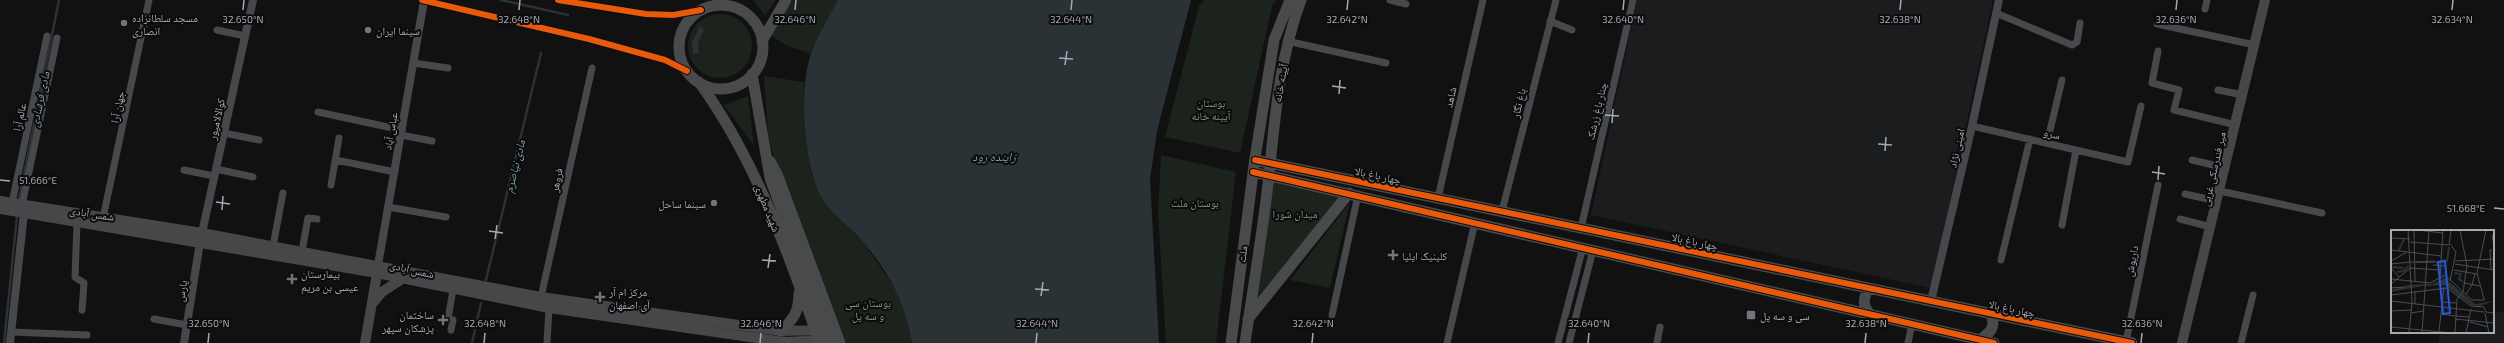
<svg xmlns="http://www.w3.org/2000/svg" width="2504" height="343" font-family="'Exo 2','Noto Naskh Arabic',sans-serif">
<rect width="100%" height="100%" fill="#111112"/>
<!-- built -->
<path fill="#1b1c1d" d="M1637,0H1993L1931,288L1591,215Z
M2493,310L2504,313V343H2438L2440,332H2493Z"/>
<!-- green -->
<path fill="#1c221c" d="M753,0H776L765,16Z
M793,0H838L811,54L786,45L770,35Z
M1204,0H1276L1272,6L1240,153L1165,137L1199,6Z
M688 46a32 32 0 1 1 64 0a32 32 0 1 1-64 0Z
M764,76L804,82L805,138L812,175L827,206L862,241L896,289L908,317L912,343H846L774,158L768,134Z
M748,96L754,146L724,105Z
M1161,155L1236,172L1216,343H1166L1158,213Z
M1273,181L1341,195L1255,305Z
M1350,202L1330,288L1290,280Z"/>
<!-- water -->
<path fill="#2a3236" d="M838,0H1191L1157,131L1150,179L1159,343H912C906,303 889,272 862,241C852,229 838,219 828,207C803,178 798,89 811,54C817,36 829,17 838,0Z
M700,26L704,30L698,42L699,53L693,54L692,42Z"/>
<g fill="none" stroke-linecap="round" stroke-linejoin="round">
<!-- stream -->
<path stroke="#2a3236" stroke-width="2.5" d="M501,0L568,15
M19,199L59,0
M486,280L541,53
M4,343L17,216
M472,343L481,303"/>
<!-- minor -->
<path stroke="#46484b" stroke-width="7" d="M1390,0L1406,4
M561,1V0
M2205,9L2207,0
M1996,13L2072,45L2077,42L2080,23
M1550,21L1572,30
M2157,24L2255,45
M217,30L245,36
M1287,41L1386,63
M2158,51L2152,83L2179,90L2174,110L2236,125
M413,63L448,68
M2218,90L2243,95
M318,112L402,130
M1972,126L2128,162L2141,106
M224,133L259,140
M401,135L432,141
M2047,143L2062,80
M336,160L395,172
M2192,160L2226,168
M216,169L253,177
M184,170L214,176
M331,185L339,138
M2220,191L2322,213
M2185,194L2217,201
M1438,198L1483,0
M12,203L47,36
M22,205L57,38
M388,207L446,217
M1502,211L1556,0
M103,218L149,0
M2180,219L2211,227
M77,223L75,277L84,283L82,310
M2062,225L2076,150
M1581,228L1633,0
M273,246L283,193
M302,251L308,218L317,219
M2001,260L2030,139
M541,297L592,68
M1332,315L1358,195
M154,319L187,325
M451,330L453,320L448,319L453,290
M11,332L87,335
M2126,342L2158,185
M547,343L549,308
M1447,343L1475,222
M1558,343L1583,247
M1569,343L1593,250
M1657,343L1660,327
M1908,343L1912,324
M2241,343L2253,295"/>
<!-- tertiary -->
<path stroke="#46484b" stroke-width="8" d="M378,265L424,1
M1931,301L1972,126L1999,0
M10,343L24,213
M184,343L200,242L253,0"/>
<!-- secondary -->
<path stroke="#454749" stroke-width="10" d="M0,201L202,233L541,297L781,331L823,330
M0,209L377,273L549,308L784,342L826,340
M372,304L382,292L402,279
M365,343L378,268
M2182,343L2265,0"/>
<!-- primary -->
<path stroke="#494a4c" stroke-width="11" d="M679 47a42 42 0 1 1 84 0a42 42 0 1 1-84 0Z
M762,41L786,0
M752,74L770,178L831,343
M699,82C756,160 788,253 820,343
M1255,160L2132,343
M770,161L777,174L840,343
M1253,172L1994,343
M1870,314C1863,306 1863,301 1867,291L1873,289
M1248,319L1349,193
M781,331C794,319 799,311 799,293
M1980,340C1991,332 1996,327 1991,314
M784,342L786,343
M1231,343L1255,158L1274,40L1290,0
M1245,343C1253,287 1263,231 1269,175C1275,116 1280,56 1301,0"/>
<defs>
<path id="cycleway" d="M422,0L589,39L665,60L687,71
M558,0L646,14L673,15L701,10
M1255,160L2132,343
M1253,172L1994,343"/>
</defs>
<!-- cycleway casing -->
<use href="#cycleway" stroke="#0c0c0d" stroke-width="8"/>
<!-- cycleway -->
<use href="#cycleway" stroke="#e8590c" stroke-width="6"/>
</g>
<!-- ticks -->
<path fill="none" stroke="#a4aab2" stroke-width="1.5" d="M243,10L244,0M519,10L520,0M795,10L796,0M1071,10L1072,0M1347,10L1348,0M1623,10L1624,0M1900,10L1901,0M2176,10L2177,0M2452,10L2453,0M1059,58L1073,59M1065,65L1067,51M1332,86L1346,88M1339,94L1340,80M1605,115L1619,116M1612,123L1613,109M1878,144L1892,145M1885,151L1886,137M2152,172L2165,174M0,180L10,181M2158,180L2159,166M216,202L230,204M2494,208L2504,209M222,210L223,196M489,231L503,233M495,239L497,225M762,260L776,261M768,268L770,254M1035,289L1049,290M1041,296L1043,282M208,343L209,333M484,343L485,333M760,343L761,333M1036,343L1037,333M1312,343L1313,333M1588,343L1589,333M1865,343L1866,333M2141,343L2142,333"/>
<!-- markers -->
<g fill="#71747a" stroke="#0c0c0d" stroke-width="1.5">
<circle cx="124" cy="23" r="4"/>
<circle cx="368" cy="30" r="4"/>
<circle cx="714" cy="203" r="4"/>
<path d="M1391 249h4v4h4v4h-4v4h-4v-4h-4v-4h4z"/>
<path d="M290 273h4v4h4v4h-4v4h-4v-4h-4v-4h4z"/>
<path d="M598 291h4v4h4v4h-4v4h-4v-4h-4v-4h4z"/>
<rect x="1746" y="310" width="10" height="10" rx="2"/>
<path d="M441 314h4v4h4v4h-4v4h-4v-4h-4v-4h4z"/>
</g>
<g text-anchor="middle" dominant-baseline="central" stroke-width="4" stroke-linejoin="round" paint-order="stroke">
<!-- poi labels -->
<g font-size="11" fill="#a4aab2" stroke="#0c0c0d" text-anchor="start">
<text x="132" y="17">مسجد سلطانزاده<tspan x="132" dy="13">انصاری</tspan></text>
<text x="376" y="30">سینما ایران</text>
<text x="706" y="203" text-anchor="end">سینما ساحل</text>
<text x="1402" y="255">کلینیک ایلیا</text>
<text x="301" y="273">بیمارستان<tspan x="301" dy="13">عیسی بن مریم</tspan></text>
<text x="609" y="291">مرکز ام آر<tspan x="609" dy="13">آی اصفهان</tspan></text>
<text x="434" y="314" text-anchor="end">ساختمان<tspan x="434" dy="13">پزشکان سپهر</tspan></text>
<text x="1760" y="315">سی و سه پل</text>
</g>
<!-- street labels -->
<g font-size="11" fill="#a4aab2" stroke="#0c0c0d">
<text transform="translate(1280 83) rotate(-80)">آیینه خانه</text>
<text transform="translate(1450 97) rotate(-77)">شاهد</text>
<text transform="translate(1518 103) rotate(-76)">باغ نگار</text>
<text transform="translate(117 107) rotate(-78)">جهان آرا</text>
<text transform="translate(1596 111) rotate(-77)">چنار باغ زرشک</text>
<text transform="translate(19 117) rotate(-78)">عالم آرا</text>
<text transform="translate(216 119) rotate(-77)">کوالالامپور</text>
<text transform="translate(390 131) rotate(-80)">عباس آباد</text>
<text transform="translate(2052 133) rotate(13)">سرو</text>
<text transform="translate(1956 148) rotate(-77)">امینی نژاد</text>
<text transform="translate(2213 169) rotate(-77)">میر فندرسکی غربی</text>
<text transform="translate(1378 175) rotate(12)">چهار باغ بالا</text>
<text transform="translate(556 180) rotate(-78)">فروهر</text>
<text transform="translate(768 208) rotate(68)">شهید مطهری</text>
<text transform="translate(92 213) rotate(9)">شمس آبادی</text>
<text transform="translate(1695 241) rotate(12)">چهار باغ بالا</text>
<text transform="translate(1242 254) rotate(-83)">ملت</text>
<text transform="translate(2131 261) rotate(-79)">داریوش</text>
<text transform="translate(412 269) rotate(13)">شمس آبادی</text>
<text transform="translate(181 291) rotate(-81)">پارس</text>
<text transform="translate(2012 308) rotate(12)">چهار باغ بالا</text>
</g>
<!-- park labels -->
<g font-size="11" fill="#7f9b7d" stroke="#0c0c0d">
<text x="1211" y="102">بوستان<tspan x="1211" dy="13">آیینه خانه</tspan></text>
<text x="1195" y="202">بوستان ملت</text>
<text x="1295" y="213">میدان شورا</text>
<text x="868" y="302">بوستان سی<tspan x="868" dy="13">و سه پل</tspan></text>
</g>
<!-- water labels -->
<g font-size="12" font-style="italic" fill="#7e9baa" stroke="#0c0c0d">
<text transform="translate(39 99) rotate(-78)">مادی فرشادی</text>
<text x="994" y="156">زاینده رود</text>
<text transform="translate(514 166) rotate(-76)">مادی نیاصرم</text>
</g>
</g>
<!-- overview -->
<g transform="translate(2391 230)">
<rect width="103" height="103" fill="#111112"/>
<path d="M54,48L84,74L103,71L89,76L80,75L54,55L31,56L0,62V60L18,55L41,54Z" fill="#2a3236"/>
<path fill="none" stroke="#2a3236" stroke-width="2" d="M8,20L13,9M56,32L58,17M1,37L13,38M6,42L13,41L17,36M63,43L70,44L68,49L72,52"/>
<path fill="none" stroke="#4c4e52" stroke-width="1" d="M17,0L21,73L18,103M23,0L24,51M26,0L52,3M101,5L103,17M0,8L19,9M19,12L58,15M59,14L65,22L59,51M58,15L60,0M0,20L50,26M0,31L16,22M64,31L103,29M19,32H49M25,32L44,31M0,34L19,32M64,34L103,40M42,35L55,36M0,38L8,47M19,38L49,40M63,40L86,44M100,40L99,20H101M0,49L39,53L54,45L81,70H94M49,49L52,0M73,53L89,56M0,54L19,38M0,58L13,57M24,61V74M75,64L81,55L84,44M0,65L56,58L80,76L93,77L95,82L103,83M93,69L86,43L95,0M0,71L93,82M52,72L65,73M0,81L20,80M20,83L32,81M94,83L98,103M50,84L64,86M65,86L78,87M64,89L103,93M79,92L97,97M0,97L60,103M48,101L53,57M31,103L38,0M64,103L66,69L72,62L76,36L69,0M75,103L80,79"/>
<path fill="#2a57d4" fill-opacity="0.15" stroke="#2a57d4" stroke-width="2" d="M54,31L59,83L52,84L47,32Z"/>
<rect width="103" height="103" fill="none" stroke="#a4aab2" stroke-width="2"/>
</g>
<g font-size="10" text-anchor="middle" fill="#a4aab2" stroke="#0c0c0d" stroke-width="4" stroke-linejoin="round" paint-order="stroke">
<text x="243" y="23">32.650°N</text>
<text x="519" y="23">32.648°N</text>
<text x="795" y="23">32.646°N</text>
<text x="1071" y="23">32.644°N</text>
<text x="1347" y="23">32.642°N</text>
<text x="1623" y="23">32.640°N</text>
<text x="1900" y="23">32.638°N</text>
<text x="2176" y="23">32.636°N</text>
<text x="2452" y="23">32.634°N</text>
<text x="38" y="184">51.666°E</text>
<text x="2466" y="212">51.668°E</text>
<text x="209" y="327">32.650°N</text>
<text x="485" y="327">32.648°N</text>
<text x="761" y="327">32.646°N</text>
<text x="1037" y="327">32.644°N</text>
<text x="1313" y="327">32.642°N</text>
<text x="1589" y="327">32.640°N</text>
<text x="1866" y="327">32.638°N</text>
<text x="2142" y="327">32.636°N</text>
</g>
</svg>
